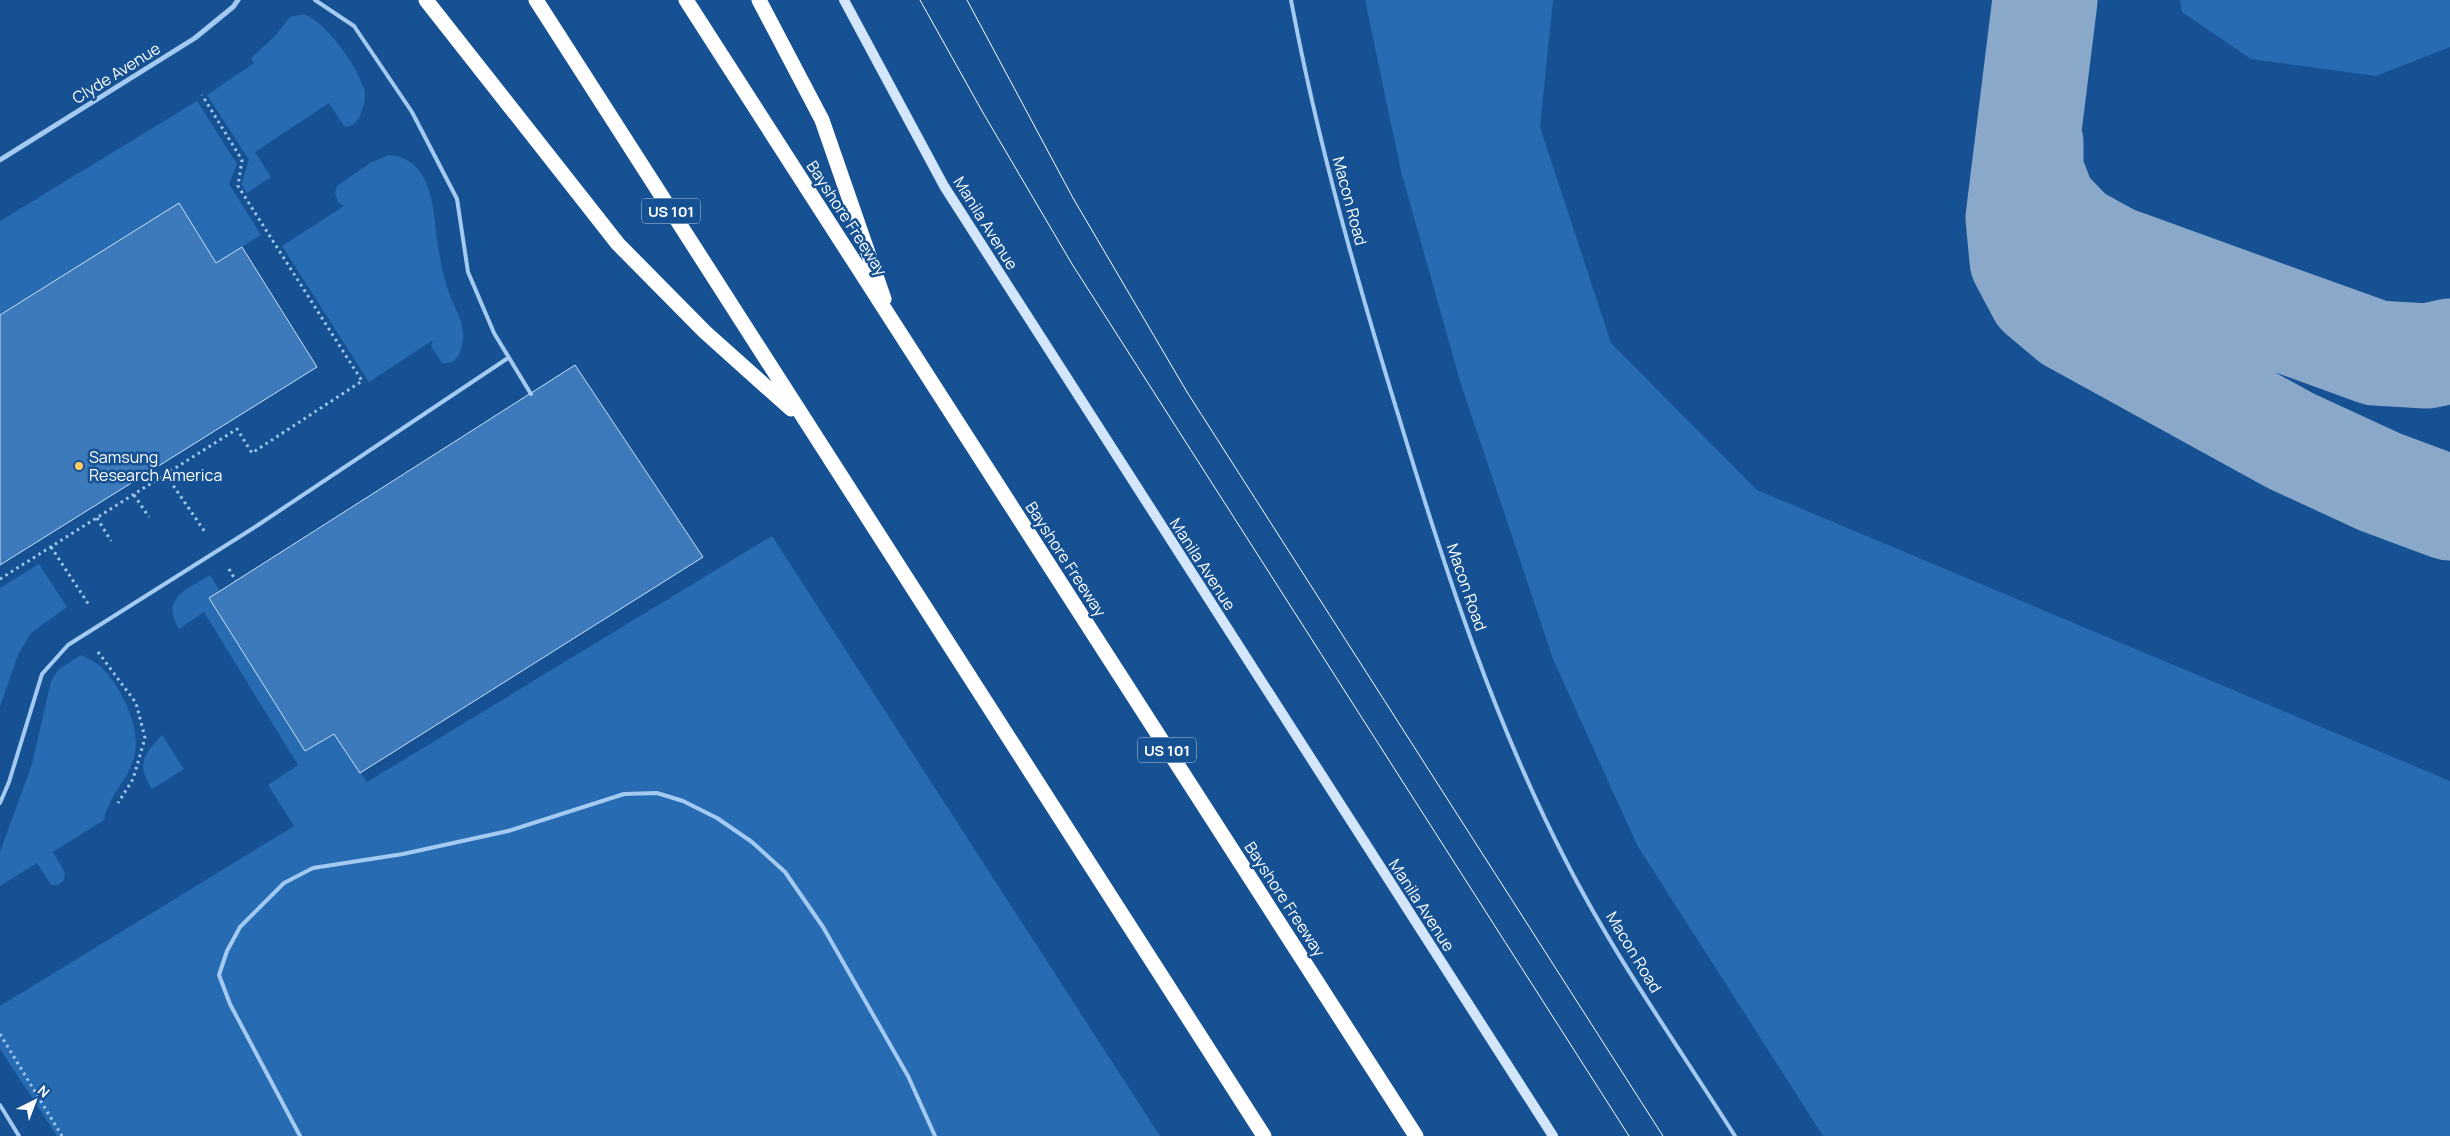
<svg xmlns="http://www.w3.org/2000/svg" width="2450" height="1136" font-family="Manrope,sans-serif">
<rect width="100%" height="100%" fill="#155193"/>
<!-- green -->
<path fill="#276bb2" d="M1365,0H1553L1540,127L1611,343L1757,490L2450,781V1136H1823L1637,845L1553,659L1460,381L1401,171Z
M2180,0H2450V47L2376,76L2251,59L2182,12Z
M304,14C326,23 355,63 363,86C367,95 364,105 361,113C358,121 354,126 345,127L329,103L255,152L271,177L247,193L241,184L249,160L207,95L254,63L251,58L274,37L290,17Z
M197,101L237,164L229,184L261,235L216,263L179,204L0,315V221Z
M389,155C432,159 433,206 437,239C439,254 442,269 446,284C450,301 463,317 463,335C463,349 458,366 442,363L431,346L433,340L369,382L282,246L344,206L338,202L335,193L337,186L370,163Z
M772,536L1160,1136H57L0,1049V1006L294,826L268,785L298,765L204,612L179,629C160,598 187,589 210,575L220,591L210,598L305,751L334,734L367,782Z
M39,564L67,607L31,633L18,655L0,707V588Z
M81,655C87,658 96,662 101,667C121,687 140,724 135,754C130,778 109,794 104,820L53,852L65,873L64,880L58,885H51L37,863L0,886V852L32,764L51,681L58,670Z
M162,735L184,769L152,789C136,763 143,756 162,735Z"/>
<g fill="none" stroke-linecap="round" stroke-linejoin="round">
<!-- taxiway -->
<path stroke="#8aa8c9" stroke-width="105" d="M2045,0L2018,218L2022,260L2040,294L2071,320L2291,441L2380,482L2450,508
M2031,143V171L2045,207L2073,236L2113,258L2376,353L2427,356L2450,351"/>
</g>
<!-- building -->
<path fill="#3d7abb" stroke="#cbe3fc" d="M179,203L216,263L242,247L317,367L0,565V315Z
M575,365L703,557L360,773L334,734L305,751L209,598Z"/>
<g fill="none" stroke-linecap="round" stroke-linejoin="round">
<!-- path -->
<path stroke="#a4caf1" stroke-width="3" stroke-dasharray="2.5 4" stroke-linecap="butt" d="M166,475L205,532
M134,495L149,517
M97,518L111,541
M51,547L89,605
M229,569L236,581
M0,579L237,429L252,453L362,381L238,186L242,160L202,95
M98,652L136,703L145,738L133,779L118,803
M0,1034L62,1136"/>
<!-- service -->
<path stroke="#a4caf1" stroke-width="4" d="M315,0L354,26L412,112L457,199L468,272L494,333L531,394
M1291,0C1318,144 1358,284 1401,424C1446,573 1495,724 1567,863C1615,957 1678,1046 1735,1136
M0,803L9,782L42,674L68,645L258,525L508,358
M0,1105L19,1136
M300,1136L230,1004L219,975L227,951L240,927L284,883L313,868L403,854L508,831L624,794L657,793L683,801L717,818L752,842L785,872L823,927L908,1076L935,1136"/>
<!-- minor -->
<path stroke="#a4caf1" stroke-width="5" d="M0,160L195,38L233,7L238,0"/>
<!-- secondary -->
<path stroke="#d3e6fc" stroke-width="10" d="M844,0L944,186L1553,1136"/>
<!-- motorway -->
<path stroke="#fff" stroke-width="15" d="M426,0L618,244L705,332L791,409
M536,0L1264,1136
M686,0L1416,1136
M759,0L822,120L884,299"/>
<!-- tram -->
<path stroke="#fff" stroke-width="1" d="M920,0L982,111L1072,264L1629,1136
M967,0L1073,198L1187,392L1663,1136"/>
</g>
<!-- markers -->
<circle fill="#ffcd64" stroke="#155193" stroke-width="2" cx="79" cy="466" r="5"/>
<g text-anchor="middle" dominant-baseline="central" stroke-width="5" stroke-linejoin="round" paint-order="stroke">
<!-- shield labels -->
<g fill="#155193" stroke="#b9cbdf" stroke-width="1">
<rect x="642" y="198.5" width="58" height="25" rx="4"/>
<rect x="1138" y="737.5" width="58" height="25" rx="4"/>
</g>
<g font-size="15" font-weight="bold" fill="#fff">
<text x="671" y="211">US 101</text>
<text x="1167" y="750">US 101</text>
</g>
<!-- street labels -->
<g font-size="16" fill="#fff" stroke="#155193">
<text transform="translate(116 73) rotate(-32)">Clyde Avenue</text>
<text transform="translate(1350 201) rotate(75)">Macon Road</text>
<text transform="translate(847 218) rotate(57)">Bayshore Freeway</text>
<text transform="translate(986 223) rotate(58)">Manila Avenue</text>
<text transform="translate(1066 559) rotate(57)">Bayshore Freeway</text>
<text transform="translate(1203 564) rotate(57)">Manila Avenue</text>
<text transform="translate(1467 587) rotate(71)">Macon Road</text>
<text transform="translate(1285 899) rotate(57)">Bayshore Freeway</text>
<text transform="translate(1422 905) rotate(57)">Manila Avenue</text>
<text transform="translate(1634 952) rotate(59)">Macon Road</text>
</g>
<!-- poi labels -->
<g font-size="16" fill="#fff" stroke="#155193" text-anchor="start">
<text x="89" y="457">Samsung<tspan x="89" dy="18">Research America</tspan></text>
</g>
</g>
<!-- north arrow -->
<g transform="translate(35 1101) rotate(42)" stroke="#155193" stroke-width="4" paint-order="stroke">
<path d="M0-4L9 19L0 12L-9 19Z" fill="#ffffff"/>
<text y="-8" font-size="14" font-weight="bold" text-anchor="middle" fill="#ffffff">N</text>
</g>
</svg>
